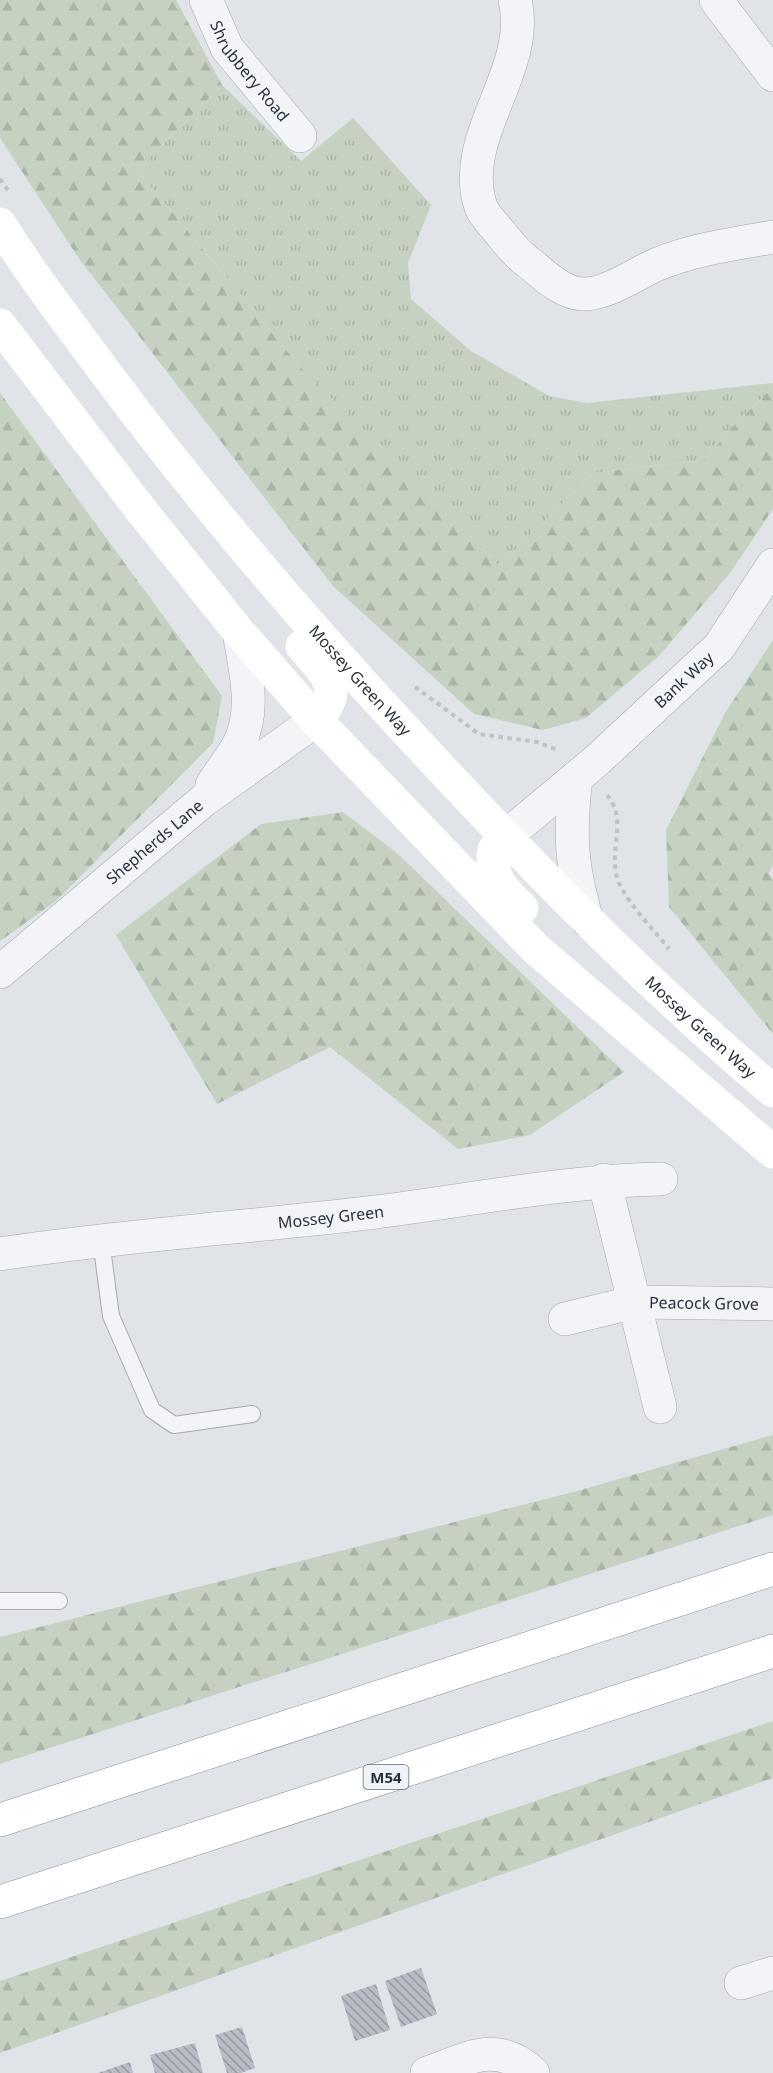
<svg xmlns="http://www.w3.org/2000/svg" width="773" height="2073" font-family="'Noto Sans',sans-serif">
<defs>
<pattern id="grass-tufts" width="24" height="20" patternUnits="userSpaceOnUse" patternTransform="scale(1.5)"><rect width="24" height="20" fill="#c6d2c1"/><path d="M3 7l-1-3M5 7V3M7 7l1-3M15 17l-1-3M17 17v-4M19 17l1-3" fill="none" stroke="#aab5a7"/></pattern>
<pattern id="forest-firs" width="22" height="20" patternUnits="userSpaceOnUse" patternTransform="scale(1.5)"><rect width="22" height="20" fill="#c6d2c1"/><path d="M5 1l3.5 6h-7zM16 11l3.5 6h-7z" fill="#aab5a7"/></pattern>
<pattern id="building-back-hatch" width="6" height="6" patternUnits="userSpaceOnUse" patternTransform="scale(1.5)"><rect width="6" height="6" fill="#b7bcc5"/><path d="M-1 5l2 2M0 0l6 6M5-1l2 2" fill="none" stroke="#9599a1"/></pattern>
</defs>
<rect width="100%" height="100%" fill="#e0e3e8"/>
<!-- grass -->
<path fill="url(#grass-tufts)" d="M222,85L301,161L353,118L431,205L408,263L411,299L471,351L549,396L587,403L773,383V387L734,425L705,460L593,473L499,566L303,370L137,170Z"/>
<!-- forest -->
<path fill="url(#forest-firs)" d="M0,0H176L222,85L137,170L303,370L499,566L593,473L705,460L734,425L773,387V509L730,573L658,657L586,718L543,730L474,714L333,586L80,260L0,138Z
M0,393L222,696L213,743L56,901L0,941Z
M773,640V865L769,873L773,879V1034L669,907L666,830L725,713Z
M343,812L397,853L624,1072L530,1135L458,1149L330,1047L217,1104L116,935L261,824Z
M773,1435V1515L0,1764V1637L577,1491Z
M773,1721V1778L0,2053V1981Z"/>
<!-- building -->
<path fill="url(#building-back-hatch)" d="M421,1968L437,2014L401,2027L385,1981Z
M376,1984L390,2030L355,2041L341,1996Z
M242,2027L255,2068L241,2073H227L215,2035Z
M195,2043L203,2073H155L150,2055Z
M130,2062L133,2073H98Z"/>
<g fill="none" stroke-linecap="round" stroke-linejoin="round">
<defs>
<path id="service" d="M101,1240L111,1316L152,1410L174,1425L252,1414
M0,1601H59"/>
<g id="minor">
<path id="s1" d="M206,0L227,48L300,136"/>
<path d="M515,0C532,71 457,137 481,207C484,215 492,223 497,229C507,241 515,253 528,262C543,274 562,293 582,294C607,295 636,273 658,264C694,249 735,244 773,237"/>
<path d="M716,0L773,75"/>
<path d="M212,785C220,772 230,760 238,746C257,711 245,669 239,632"/>
<path id="s2" d="M0,972L204,800L316,720"/>
<path d="M604,1180L660,1407"/>
<path id="s3" d="M0,1254C125,1235 251,1227 376,1212C471,1200 565,1181 661,1179"/>
<path id="s4" d="M565,1319L635,1302L773,1304"/>
<path d="M741,1983L773,1973"/>
<path d="M427,2073C468,2059 496,2039 533,2073"/>
</g>
<g id="tertiary">
<path d="M576,778C569,835 571,865 587,920"/>
<path id="s5" d="M505,837L595,762L719,647L773,565"/>
</g>
<path id="motorway" d="M0,1820L773,1569
M0,1902L773,1651"/>
</defs>
<!-- service casing -->
<use href="#service" stroke="#a5aab2" stroke-width="18"/>
<!-- minor casing -->
<use href="#minor" stroke="#a5aab2" stroke-width="34"/>
<!-- tertiary casing -->
<use href="#tertiary" stroke="#a5aab2" stroke-width="34"/>
<!-- motorway casing -->
<use href="#motorway" stroke="#88919e" stroke-width="34"/>
<!-- path -->
<path stroke="#bec1c7" stroke-width="4" stroke-dasharray="4.5 4.5" stroke-linecap="butt" d="M0,179L10,193
M415,687L479,734L537,742L558,750
M607,795C630,821 605,854 620,885C630,906 655,931 669,949"/>
<!-- service -->
<use href="#service" stroke="#f2f4f7" stroke-width="16"/>
<!-- minor -->
<use href="#minor" stroke="#f2f4f7" stroke-width="33"/>
<!-- tertiary -->
<use href="#tertiary" stroke="#f2f4f7" stroke-width="33"/>
<!-- secondary -->
<g stroke="#fff" stroke-width="33">
<path id="s6" d="M0,224C32,276 69,323 105,372C196,494 294,610 398,722C517,851 639,978 773,1091"/>
<path d="M0,325L141,510L239,632L316,720L535,948L773,1152"/>
<path d="M302,646C325,673 346,689 316,720"/>
<path d="M505,837L494,850C488,876 505,892 522,908"/>
</g>
<!-- motorway -->
<use href="#motorway" stroke="#fff" stroke-width="33"/>
</g>
<g text-anchor="middle" dominant-baseline="central" stroke-width="4.5" stroke-linejoin="round" paint-order="stroke">
<!-- shield labels -->
<rect fill="#eff2f6" stroke="#646b76" stroke-width="1.5" x="363.5" y="1765" width="45" height="24" rx="4.5"/>
<g font-size="15" font-weight="bold" fill="#29313f">
<text x="386" y="1777">M54</text>
</g>
<!-- street labels -->
<g font-size="16" fill="#29313f" stroke="#eff2f6">
<text stroke="none"><textPath href="#s1" startOffset="84">Shrubbery Road</textPath></text>
<text stroke="none"><textPath href="#s5" startOffset="238">Bank Way</textPath></text>
<text stroke="none"><textPath href="#s6" startOffset="582">Mossey Green Way</textPath></text>
<text stroke="none"><textPath href="#s2" startOffset="202">Shepherds Lane</textPath></text>
<text stroke="none"><textPath href="#s6" startOffset="1068">Mossey Green Way</textPath></text>
<text stroke="none"><textPath href="#s3" startOffset="333">Mossey Green</textPath></text>
<text stroke="none"><textPath href="#s4" startOffset="141">Peacock Grove</textPath></text>
</g>
</g>
</svg>
